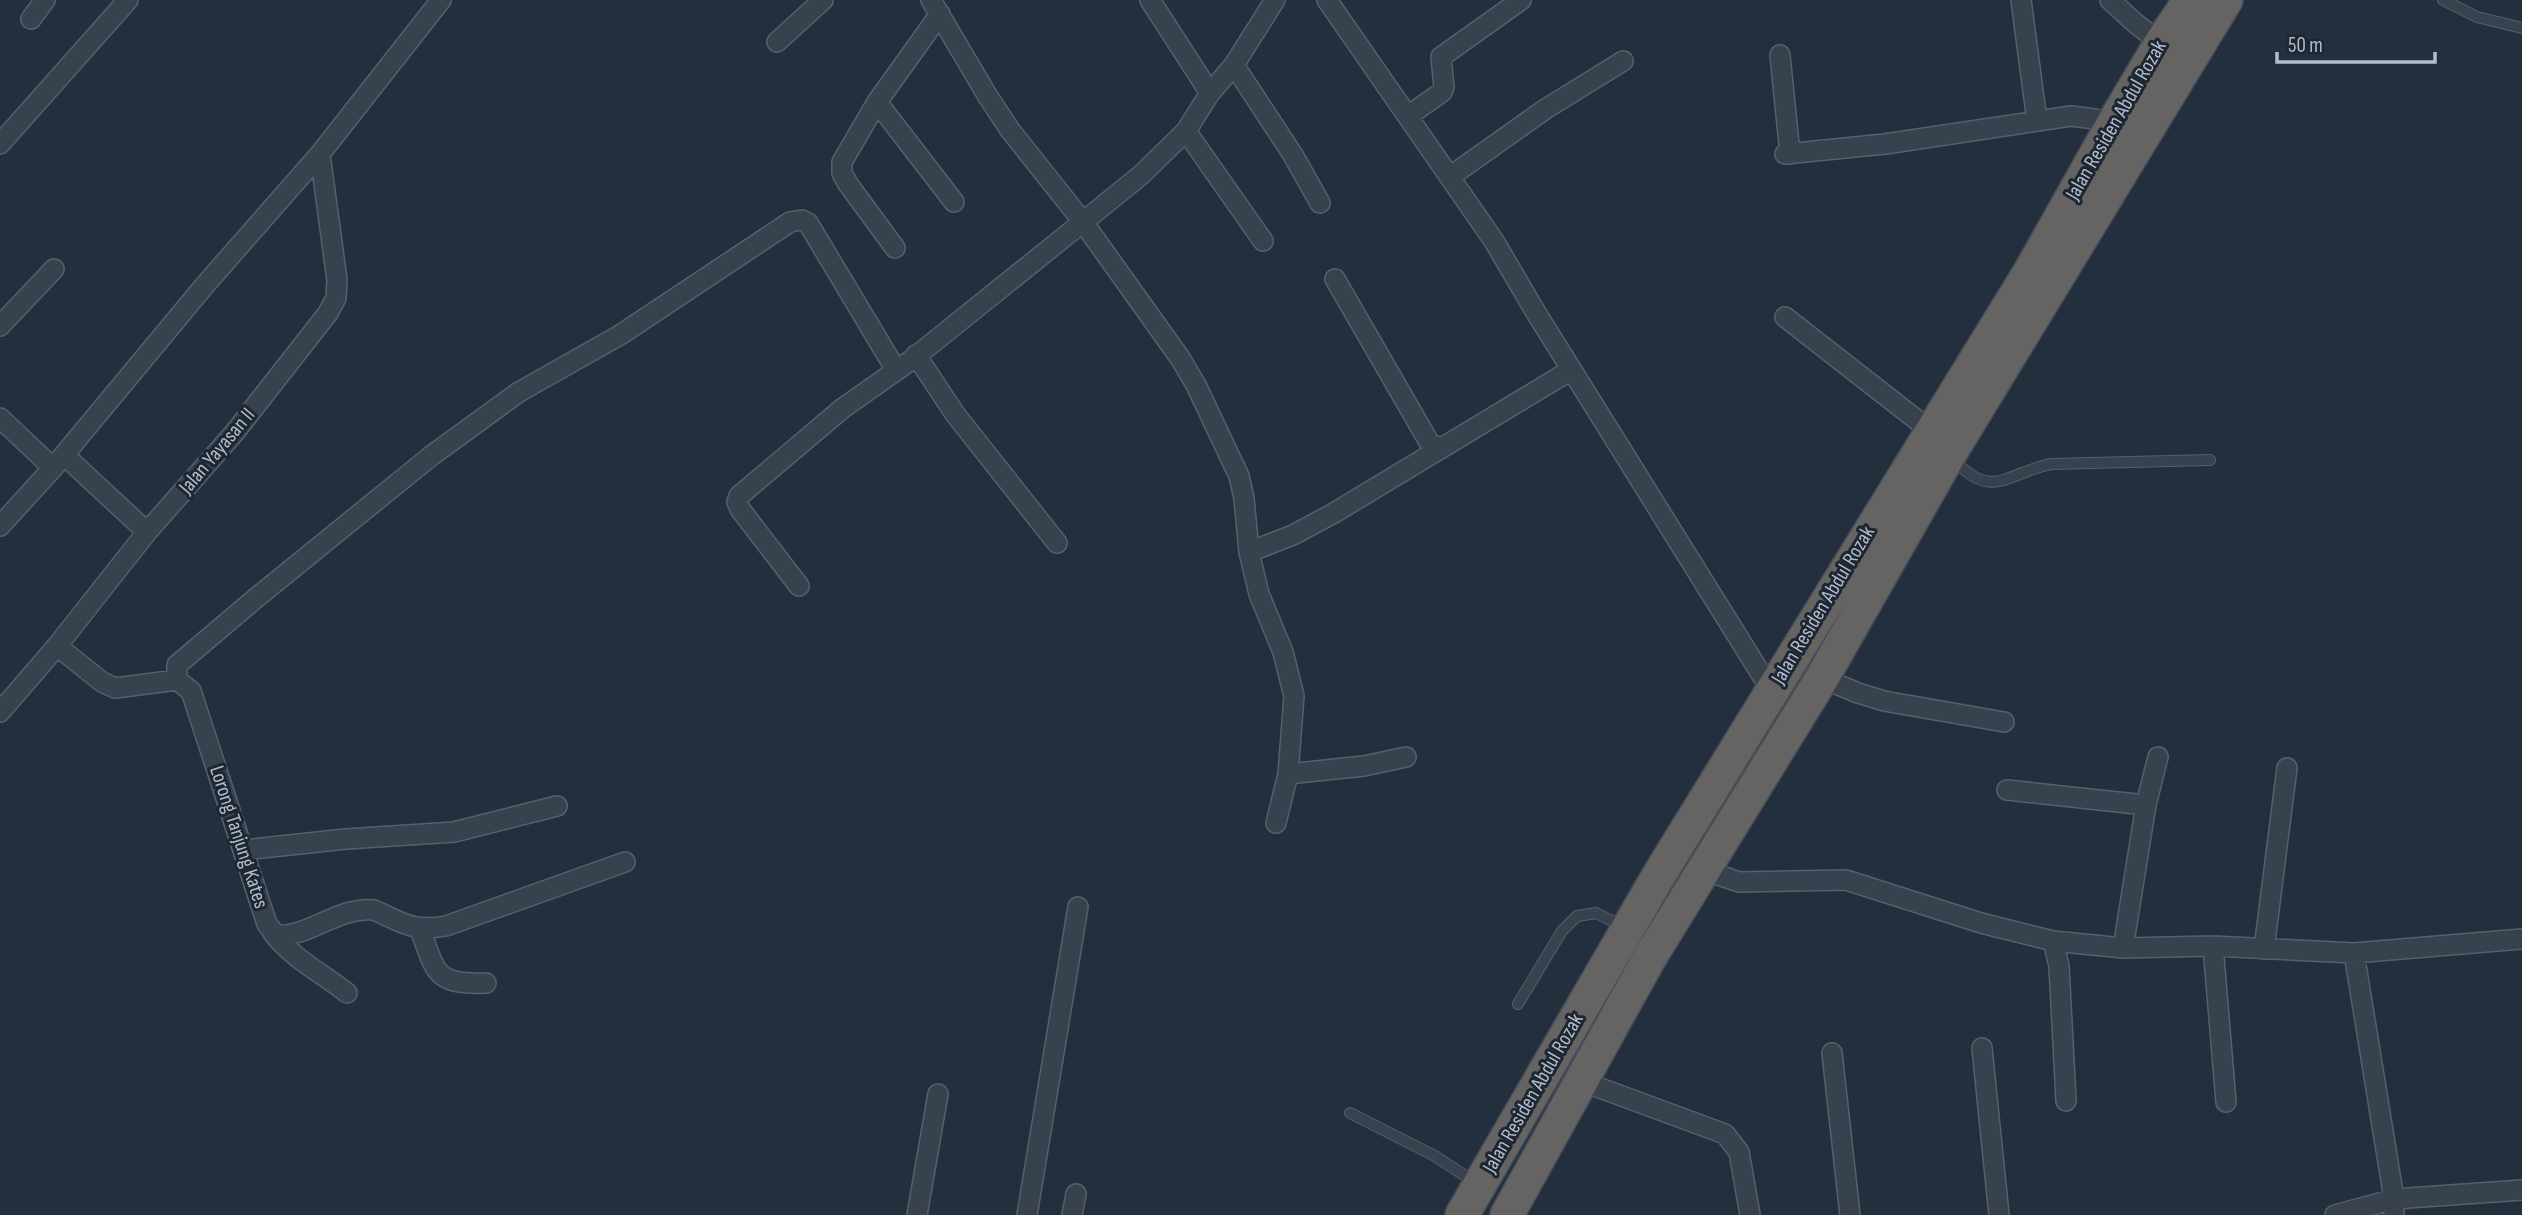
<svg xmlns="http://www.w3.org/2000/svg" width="2522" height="1215" font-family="'Sofia Sans Condensed',sans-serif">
<rect width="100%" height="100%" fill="#242f3e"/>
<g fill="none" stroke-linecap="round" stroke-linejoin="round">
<defs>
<path id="service" d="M2443,0L2477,17L2522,28
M1954,460C1992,501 2007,473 2051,464L2210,460
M1518,1004L1562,931L1577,916L1596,913L1624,927
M1350,1113L1435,1156L1476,1183"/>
<path id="minor" d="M931,0L987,95L1010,130L1083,222L1141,175L1186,131L1210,93L1234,65L1275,0
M1150,0L1210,93
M1327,0L1494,241L1535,311L1771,690
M2021,0L2037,121
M2110,0L2135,23L2161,43
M31,19L45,0
M777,42L823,0
M1780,55L1790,154
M1234,65L1293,155L1320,203
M877,102L954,202
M1408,116L1442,92L1444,87L1441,57L1521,0
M1186,131L1263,241
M0,144L128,0
M1785,154L1885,144L2071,116L2095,119L2113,124
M1451,176L1544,110L1623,61
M895,248L848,184L842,173V162L877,102L940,14
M1335,279L1429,442L1433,446L1441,447
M1785,317L1922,424L1936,439
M0,326L54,269
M916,355L955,414L1057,543
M0,418L53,468
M64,455L147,532
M0,526L53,468L205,285L320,154L441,0
M1249,552L1293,535L1334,513L1571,370
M799,586L740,509L737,502L739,496L843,408L910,361L1083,222L1180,358L1196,385L1239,476L1244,498L1249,552L1259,594L1283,652L1294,696L1288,774L1276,823
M57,646L102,682L115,688L177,680L191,691L267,924L276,935C309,938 338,906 374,910C403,923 413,932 446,926L625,862
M1822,678L1858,693L1884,701L2004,722
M177,680V665L256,598L431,456L519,392L620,335L790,222L802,220L808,223L896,370
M0,712L57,646L147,532L235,432L328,313L336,298L337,280L320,154
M1288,774L1364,766L1406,757
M2007,790L2146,805L2123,948
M2146,805L2158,757
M244,850L346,839L454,832L557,806
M1704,870L1739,882L1846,880L1981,923L2053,941L2123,948L2213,946L2354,953L2522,939
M420,929C436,973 435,985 486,983
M273,933C293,959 322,973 347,993
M2053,941L2059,966L2066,1101
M2213,946L2226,1102
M2264,949L2287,768
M2354,953L2394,1199V1215
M1982,1048L1999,1215
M1832,1053L1850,1215
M1581,1081L1725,1134L1739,1152L1750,1215
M917,1215L938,1094
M1027,1215L1078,907
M1072,1215L1076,1194
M2335,1215L2394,1199L2522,1190"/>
<path id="trunk" d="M1462,1215L1659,875L2030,272L2113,124L2161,43L2190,0
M1507,1215L1650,957L1822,678L1949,455L2226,0"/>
</defs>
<!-- service casing -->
<use href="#service" stroke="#565f6c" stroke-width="12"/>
<!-- minor casing -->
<use href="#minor" stroke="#565f6c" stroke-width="22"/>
<!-- trunk casing -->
<use href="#trunk" stroke="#434c59" stroke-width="36"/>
<!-- service -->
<use href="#service" stroke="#38414e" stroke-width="10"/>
<!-- minor -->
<use href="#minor" stroke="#38414e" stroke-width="19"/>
<!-- trunk -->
<use href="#trunk" stroke="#656462" stroke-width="33"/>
</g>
<g text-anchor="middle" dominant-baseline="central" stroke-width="6" stroke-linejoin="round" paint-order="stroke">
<!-- street labels -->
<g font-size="21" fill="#b4bcc9" stroke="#1d2633">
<text transform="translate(2116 120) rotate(-60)">Jalan Residen Abdul Rozak</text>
<text transform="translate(217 451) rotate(-50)">Jalan Yayasan II</text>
<text transform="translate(1823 605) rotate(-59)">Jalan Residen Abdul Rozak</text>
<text transform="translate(239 837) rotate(72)">Lorong Tanjung Kates</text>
<text transform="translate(1533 1093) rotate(-60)">Jalan Residen Abdul Rozak</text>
</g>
</g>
<!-- scale -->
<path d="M2277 52v10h158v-10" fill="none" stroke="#b4bcc9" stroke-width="3.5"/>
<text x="2288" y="52" font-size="21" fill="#b4bcc9" stroke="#1d2633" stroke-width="5" paint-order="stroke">50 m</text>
</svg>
